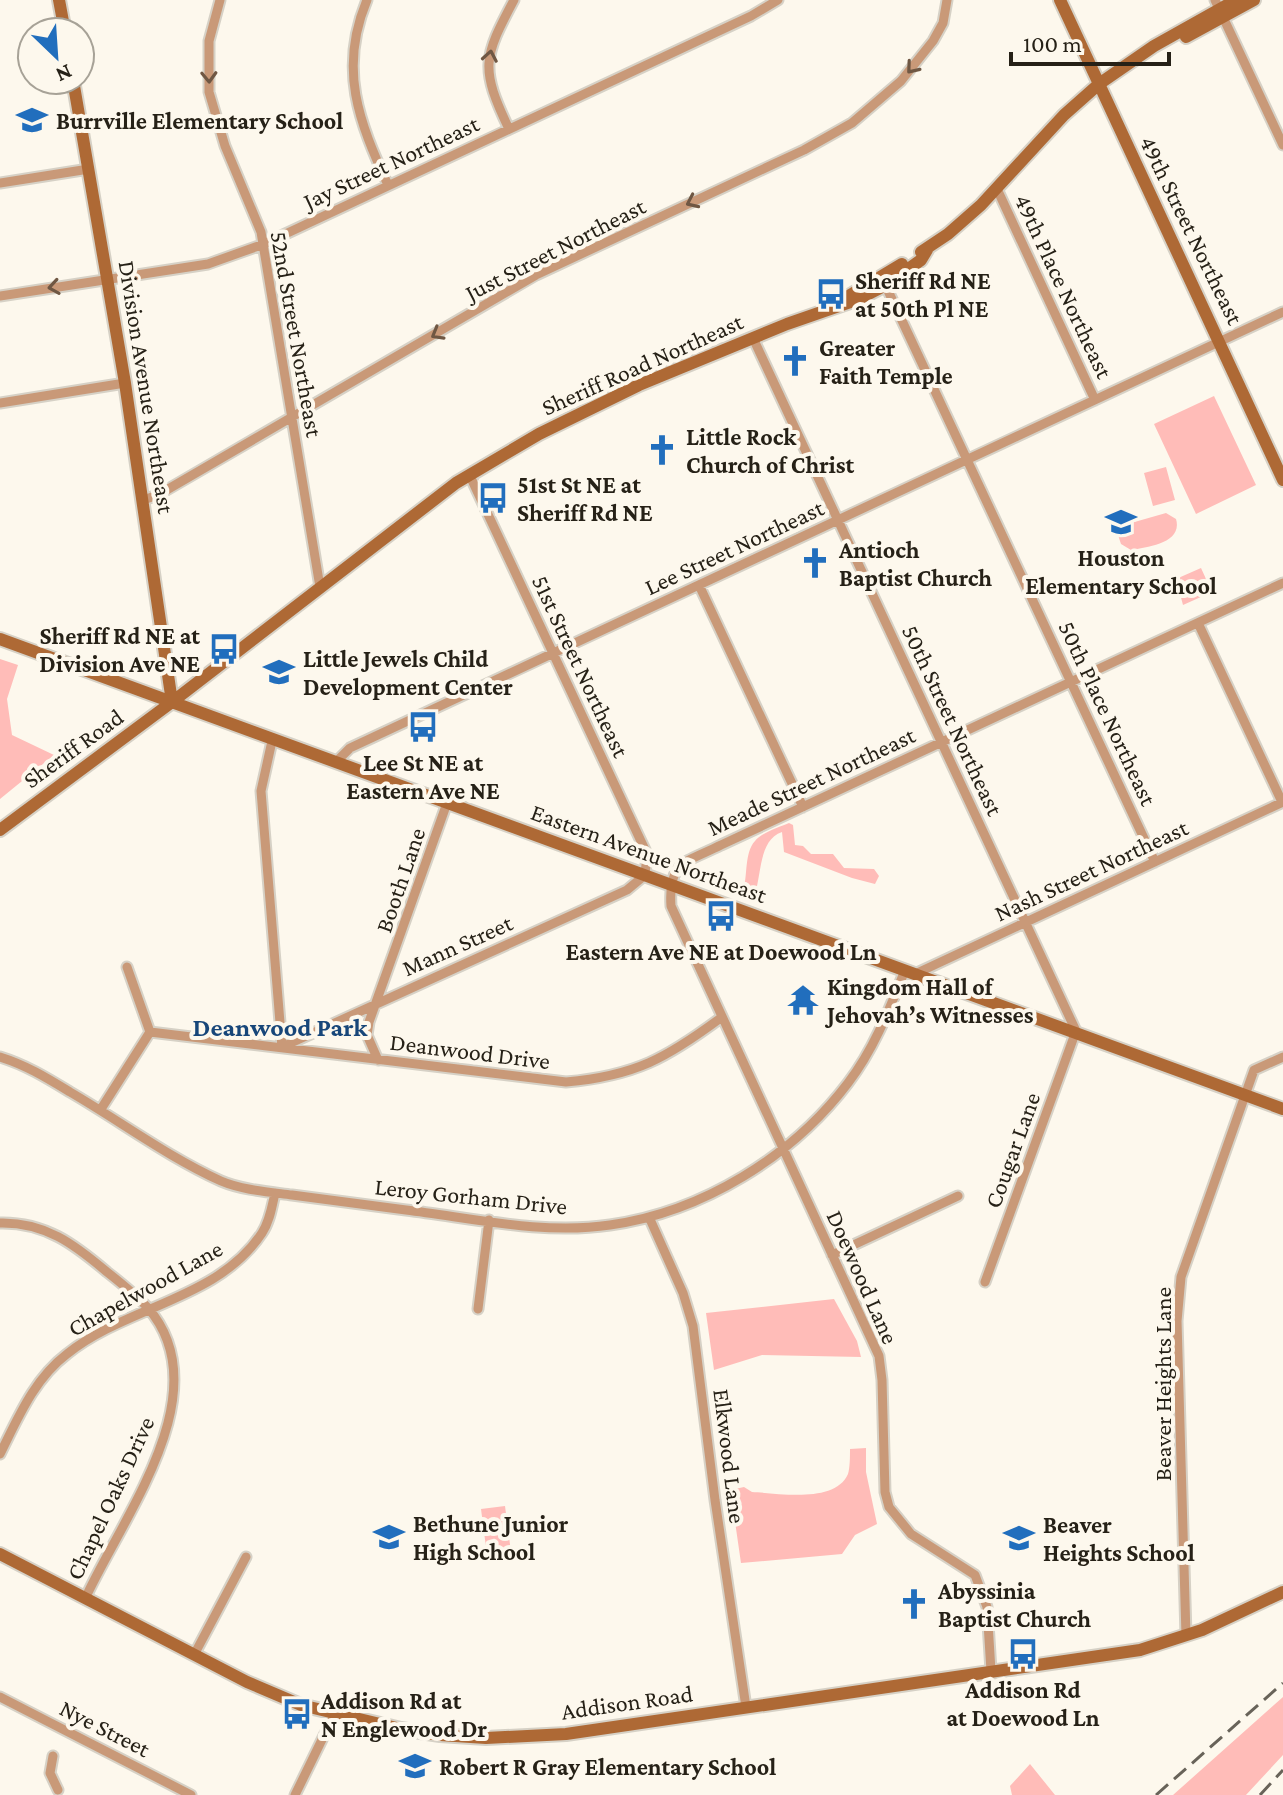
<svg xmlns="http://www.w3.org/2000/svg" width="1283" height="1795" font-family="'Crimson Pro',serif">
<rect width="100%" height="100%" fill="#fdf8ed"/>
<!-- green -->
<path fill="#ffbcb8" d="M1214,396L1256,485L1196,514L1154,424Z
M1166,467L1175,500L1153,506L1144,473Z
M1166,513L1176,519C1183,543 1148,547 1131,550L1121,544L1118,535L1124,525Z
M1201,568L1212,592L1183,605L1176,579Z
M0,659L18,665L7,699L12,735L54,755L0,799Z
M789,823L793,825L795,845L803,846L811,854H833L844,868L874,869L879,876L875,884L852,878L784,852L782,832C758,840 762,876 754,897L743,891C748,876 744,853 755,841C761,833 779,827 789,823Z
M834,1299L857,1341L861,1357L762,1355L714,1370L706,1313Z
M866,1448V1472L877,1524L855,1535L842,1554L741,1563L731,1494L735,1489L744,1487L752,1492C778,1493 835,1504 848,1474C850,1468 850,1456 850,1449Z
M505,1506L511,1552L487,1555L481,1509Z
M1283,1697V1755L1246,1795H1173Z
M1030,1764L1055,1795H1012L1010,1786Z"/>
<g fill="none" stroke-linecap="round" stroke-linejoin="round">
<defs>
<path id="street" d="M220,0L209,41V92L225,146L261,232L320,587
M367,0C338,69 359,122 388,185
M1215,0L1283,145
M509,129C480,68 483,58 514,0
M0,183L89,169
M997,189L1095,400
M883,280L1155,862
M0,296L208,264L264,244L751,16L778,0
M753,338L1076,1031L985,1282
M0,403L125,383
M143,500L158,495L536,275L804,150L852,123L901,81L933,41L943,23L947,0
M699,585L803,807
M1198,623L1282,802
M272,741L261,791L282,1047L627,890L645,875L647,854L470,476
M336,762L350,748L1283,312
M915,974L1283,802
M150,1032L566,1082C635,1076 667,1058 722,1017
M0,1057C26,1065 47,1078 70,1092C120,1121 168,1157 221,1181C242,1190 269,1192 292,1195C330,1200 368,1205 406,1210C472,1218 543,1235 610,1225C702,1212 792,1157 848,1083C874,1049 889,1010 905,970
M378,1060L367,1035L369,1022L447,803
M101,1109L150,1032L127,967
M649,1217L683,1293L693,1326L715,1500L746,1707
M0,1223C45,1222 74,1244 107,1272C121,1283 136,1295 148,1308C221,1392 121,1519 85,1599
M832,1255L958,1196
M478,1309L489,1220
M0,1454C18,1418 34,1379 67,1354C126,1306 218,1300 262,1233C270,1221 272,1206 275,1193
M1186,1636L1177,1321L1181,1277L1254,1070L1283,1057
M194,1655L246,1557
M991,1671L987,1607L975,1575L911,1534L889,1507L885,1492L882,1380L879,1356L671,906C668,861 685,863 721,845L1283,583
M0,1697L191,1795
M53,1756L50,1773L58,1790
M295,1795L334,1715"/>
<path id="secondary" d="M59,0L65,32
M1060,0L1283,480
M1186,37L1254,0
M73,80L125,383L172,702
M921,252L948,234L981,205L1064,115L1099,84L1154,46L1236,0
M842,300L902,264
M0,639L1283,1109
M0,830L172,702L456,483L539,434L639,385L787,324L859,299L886,285L921,260L927,250
M0,1554L247,1682L301,1705L401,1729L440,1735L486,1738L566,1734L1140,1650L1202,1630L1283,1592"/>
</defs>
<!-- street casing -->
<use href="#street" stroke="#d6d1c6" stroke-width="13"/>
<!-- secondary casing -->
<use href="#secondary" stroke="#d6d1c6" stroke-width="16"/>
<!-- street -->
<use href="#street" stroke="#c99978" stroke-width="9"/>
<!-- secondary -->
<use href="#secondary" stroke="#ae6935" stroke-width="12"/>
<!-- rail -->
<path stroke="#686359" stroke-width="3" stroke-dasharray="16 8" stroke-linecap="butt" d="M1156,1795L1283,1683
M1260,1795L1283,1770"/>
</g>
<!-- one-way arrows -->
<defs><path id="oneway-chevron" d="M-2-3.5L2.5 0L-2 3.5" fill="none" stroke-width="1.6" stroke-linecap="round" stroke-linejoin="round" transform="scale(2)"/></defs>
<g stroke="#6f5743">
<use href="#oneway-chevron" transform="translate(490 56) rotate(-80)"/>
<use href="#oneway-chevron" transform="translate(912 68) rotate(130)"/>
<use href="#oneway-chevron" transform="translate(209 77) rotate(88)"/>
<use href="#oneway-chevron" transform="translate(692 202) rotate(155)"/>
<use href="#oneway-chevron" transform="translate(54 287) rotate(171)"/>
<use href="#oneway-chevron" transform="translate(437 334) rotate(150)"/>
</g>
<!-- icons -->
<defs>
<symbol id="school-bare" viewBox="-9 -9 18 18"><path d="M0-5L7-2L0 1L-7-2ZM-4 1L0 2.5L4 1V4Q0 6-4 4Z" fill="#216ebd" stroke="#fdf8ed" stroke-width="2.5" paint-order="stroke"/></symbol>
<symbol id="bus-bare" viewBox="-9 -9 18 18"><path d="M-5-6H5V4H4V6H2V4H-2V6H-4V4H-5ZM-3.5-4V0h7V-4ZM-3.5 1.2v1.5H-2V1.2ZM2 1.2v1.5H3.5V1.2Z" fill="#216ebd" stroke="#fdf8ed" stroke-width="2.5" paint-order="stroke"/></symbol>
<symbol id="church-bare" viewBox="-9 -9 18 18"><path d="M-1.2-6h2.4v3.5h3.3v2.4h-3.3V6h-2.4V-.1h-3.3v-2.4h3.3Z" fill="#216ebd" stroke="#fdf8ed" stroke-width="2.5" paint-order="stroke"/></symbol>
<symbol id="temple-bare" viewBox="-9 -9 18 18"><path d="M0-6L5-2H3V0L6.5 2.5H4V6H1.5V3h-3V6H-4V2.5H-6.5L-3 0V-2H-5Z" fill="#216ebd" stroke="#fdf8ed" stroke-width="2.5" paint-order="stroke"/></symbol>
</defs>
<g fill-rule="evenodd">
<use href="#school-bare" x="10" y="98" width="44" height="44"/>
<use href="#bus-bare" x="809" y="272" width="44" height="44"/>
<use href="#church-bare" x="773" y="339" width="44" height="44"/>
<use href="#church-bare" x="640" y="428" width="44" height="44"/>
<use href="#bus-bare" x="471" y="476" width="44" height="44"/>
<use href="#school-bare" x="1099" y="500" width="44" height="44"/>
<use href="#church-bare" x="793" y="541" width="44" height="44"/>
<use href="#bus-bare" x="202" y="627" width="44" height="44"/>
<use href="#school-bare" x="257" y="650" width="44" height="44"/>
<use href="#bus-bare" x="401" y="705" width="44" height="44"/>
<use href="#bus-bare" x="699" y="894" width="44" height="44"/>
<use href="#temple-bare" x="781" y="978" width="44" height="44"/>
<use href="#school-bare" x="367" y="1515" width="44" height="44"/>
<use href="#school-bare" x="997" y="1516" width="44" height="44"/>
<use href="#church-bare" x="892" y="1582" width="44" height="44"/>
<use href="#bus-bare" x="1001" y="1632" width="44" height="44"/>
<use href="#bus-bare" x="275" y="1692" width="44" height="44"/>
<use href="#school-bare" x="393" y="1744" width="44" height="44"/>
</g>
<g text-anchor="middle" dominant-baseline="central" stroke-width="8" stroke-linejoin="round" paint-order="stroke">
<!-- poi labels -->
<g font-size="24" font-weight="bold" fill="#262117" stroke="#fdf8ed" text-anchor="start">
<text x="56" y="120">Burrville Elementary School</text>
<text x="855" y="280">Sheriff Rd NE<tspan x="855" dy="28">at 50th Pl NE</tspan></text>
<text x="819" y="347">Greater<tspan x="819" dy="28">Faith Temple</tspan></text>
<text x="686" y="436">Little Rock<tspan x="686" dy="28">Church of Christ</tspan></text>
<text x="517" y="484">51st St NE at<tspan x="517" dy="28">Sheriff Rd NE</tspan></text>
<text x="839" y="549">Antioch<tspan x="839" dy="28">Baptist Church</tspan></text>
<text x="1121" y="557" text-anchor="middle">Houston<tspan x="1121" dy="28">Elementary School</tspan></text>
<text x="200" y="635" text-anchor="end">Sheriff Rd NE at<tspan x="200" dy="28">Division Ave NE</tspan></text>
<text x="303" y="658">Little Jewels Child<tspan x="303" dy="28">Development Center</tspan></text>
<text x="423" y="762" text-anchor="middle">Lee St NE at<tspan x="423" dy="28">Eastern Ave NE</tspan></text>
<text x="721" y="951" text-anchor="middle">Eastern Ave NE at Doewood Ln</text>
<text x="827" y="986">Kingdom Hall of<tspan x="827" dy="28">Jehovah’s Witnesses</tspan></text>
<text x="413" y="1523">Bethune Junior<tspan x="413" dy="28">High School</tspan></text>
<text x="1043" y="1524">Beaver<tspan x="1043" dy="28">Heights School</tspan></text>
<text x="938" y="1590">Abyssinia<tspan x="938" dy="28">Baptist Church</tspan></text>
<text x="1023" y="1689" text-anchor="middle">Addison Rd<tspan x="1023" dy="28">at Doewood Ln</tspan></text>
<text x="321" y="1700">Addison Rd at<tspan x="321" dy="28">N Englewood Dr</tspan></text>
<text x="439" y="1766">Robert R Gray Elementary School</text>
</g>
<!-- street labels -->
<g font-size="24" fill="#262117" stroke="#fdf8ed">
<text transform="translate(391 162) rotate(-25)">Jay Street Northeast</text>
<text transform="translate(1192 230) rotate(64)">49th Street Northeast</text>
<text transform="translate(555 249) rotate(-27)">Just Street Northeast</text>
<text transform="translate(1064 286) rotate(65)">49th Place Northeast</text>
<text transform="translate(297 334) rotate(80)">52nd Street Northeast</text>
<text transform="translate(642 364) rotate(-24)">Sheriff Road Northeast</text>
<text transform="translate(147 387) rotate(81)">Division Avenue Northeast</text>
<text transform="translate(734 547) rotate(-25)">Lee Street Northeast</text>
<text transform="translate(581 666) rotate(65)">51st Street Northeast</text>
<text transform="translate(1108 713) rotate(65)">50th Place Northeast</text>
<text transform="translate(953 720) rotate(65)">50th Street Northeast</text>
<text transform="translate(73 748) rotate(-36)">Sheriff Road</text>
<text transform="translate(811 781) rotate(-25)">Meade Street Northeast</text>
<text transform="translate(649 853) rotate(20)">Eastern Avenue Northeast</text>
<text transform="translate(1091 870) rotate(-25)">Nash Street Northeast</text>
<text transform="translate(400 880) rotate(-71)">Booth Lane</text>
<text transform="translate(457 945) rotate(-24)">Mann Street</text>
<text transform="translate(470 1051) rotate(7)">Deanwood Drive</text>
<text transform="translate(1012 1150) rotate(-70)">Cougar Lane</text>
<text transform="translate(471 1196) rotate(6)">Leroy Gorham Drive</text>
<text transform="translate(863 1277) rotate(66)">Doewood Lane</text>
<text transform="translate(145 1288) rotate(-29)">Chapelwood Lane</text>
<text transform="translate(1162 1384) rotate(-90)">Beaver Heights Lane</text>
<text transform="translate(730 1456) rotate(83)">Elkwood Lane</text>
<text transform="translate(110 1498) rotate(-65)">Chapel Oaks Drive</text>
<text transform="translate(627 1702) rotate(-8)">Addison Road</text>
<text transform="translate(105 1728) rotate(27)">Nye Street</text>
</g>
<!-- neighbourhood labels -->
<g font-size="26" font-weight="bold" fill="#174679" stroke="#fdf8ed">
<text x="280" y="1027">Deanwood Park</text>
</g>
</g>
<!-- north arrow -->
<g transform="translate(56 56) rotate(155)"><circle r="38" fill="#fdf8ed" stroke="#a7a297" stroke-width="2"/>
<path d="M0-6L14 30L0 20L-14 30Z" fill="#216ebd"/>
<text y="-12" font-size="22" font-weight="bold" text-anchor="middle" fill="#262117">N</text>
</g>
<!-- scale -->
<path d="M1011 52v12h158v-12" fill="none" stroke="#262117" stroke-width="4"/>
<text x="1023" y="52" font-size="24" fill="#262117" stroke="#fdf8ed" stroke-width="6" paint-order="stroke">100 m</text>
</svg>
